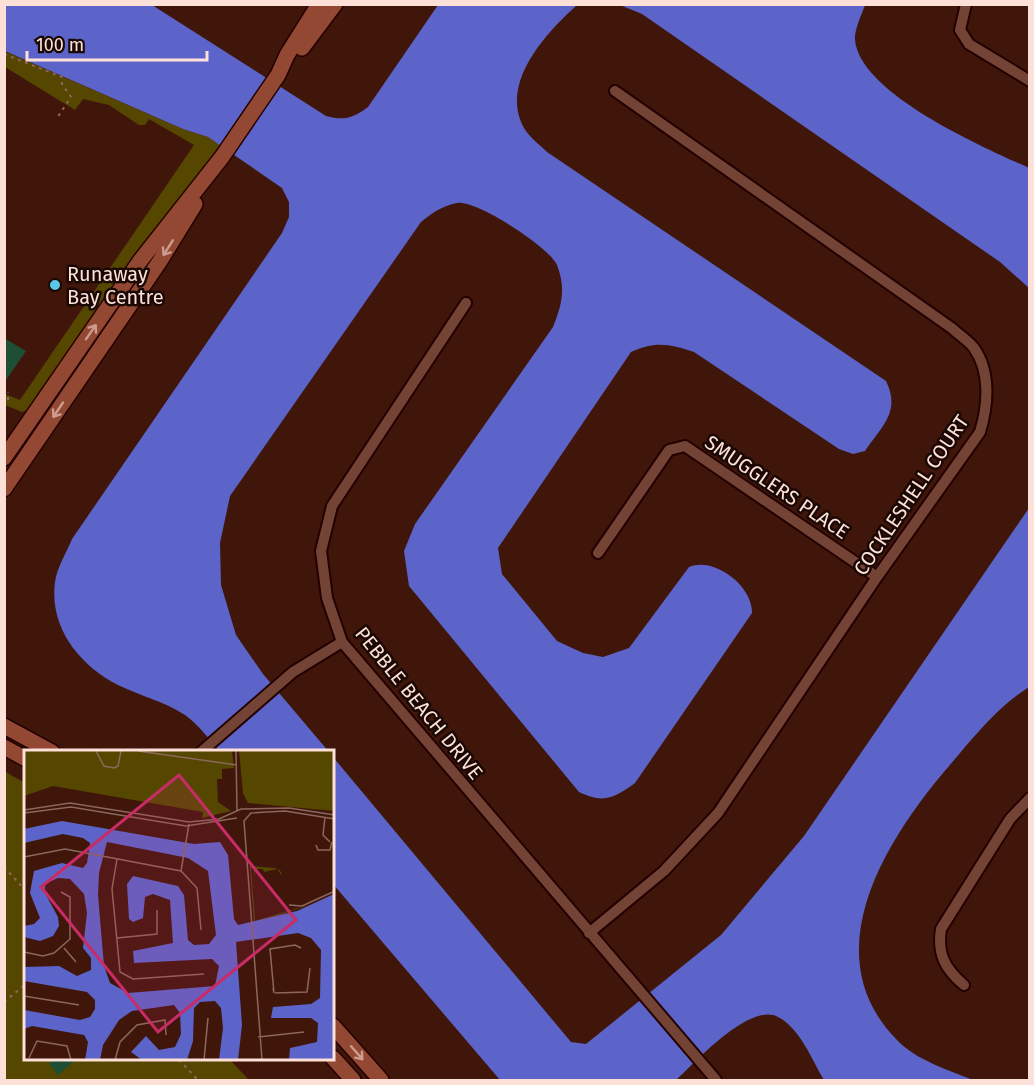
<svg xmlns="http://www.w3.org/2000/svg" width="1034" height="1085" viewBox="0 0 1034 1085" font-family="'Fira Sans',sans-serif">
  <rect width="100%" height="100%" fill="#40160a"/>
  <path fill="#554700" d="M4,51L183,129L208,137L222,146L140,247L30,408L22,412L5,405V394L20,400L194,145L149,119L145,125H139L109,105L83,99L75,110L5,67Z
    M4,771L25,783L26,1060H230L249,1080H5Z"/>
  <path fill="#5c64ca" d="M4,5H152L326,116C344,121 353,118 368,107L438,5H577C546,33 499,83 524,128C529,137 540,145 547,152L886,381C901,412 882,426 865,451L853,454L839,449L694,352C670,344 655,341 631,352L498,548L502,574L557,641L583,653L603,657L629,648L689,567C714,556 753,586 752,613L635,783C614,798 604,804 579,792L409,586L404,551L415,524L553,327C562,305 566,288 557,265C549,247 477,200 457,203C442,206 432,213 421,222L230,496L220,543L221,585L236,635L263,674L329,752H220C210,740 198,724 185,715C164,701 140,696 118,685C79,665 49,627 55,582C57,567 67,552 72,539L282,233L289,217V202L282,188L208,137L183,129L5,51Z
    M620,5H865C862,14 854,30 855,40C860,94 985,148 1029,168V288L1000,262L642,14Z
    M1029,508V687C994,709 970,742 943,773C882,846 815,957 897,1040C916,1060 948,1070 973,1080H824C812,1060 800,1028 778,1017C749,1002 696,1062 676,1080H500L333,884V757L571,1042L586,1044L721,935L804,836Z"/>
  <path fill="#1e4e34" d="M4,338L26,351L4,383Z
    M54,1059H76L58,1075L49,1064Z"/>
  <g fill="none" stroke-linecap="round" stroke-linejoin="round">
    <defs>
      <path id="minor" d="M966,4L960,30L969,44L1030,81
        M466,303L332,506L321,551L327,598L342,642L716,1080
        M598,553L669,450L685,446L877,577
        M201,752L293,672L342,642
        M589,933L664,871L718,813L877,577L980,432C988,406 991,372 974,348C969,341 959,335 953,329L615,91
        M964,985C945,969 937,954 941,929L1010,819L1030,798"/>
      <path id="secondary" d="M302,48L335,4
        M4,458L140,261L222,157L278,75L287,55L319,4
        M4,489L160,261L195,204
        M4,726L52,752
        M4,747L26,759
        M333,1026L381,1080
        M333,1058L353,1080"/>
    </defs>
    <use href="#minor" stroke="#240000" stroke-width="14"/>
    <use href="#secondary" stroke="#240000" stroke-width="18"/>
    <path stroke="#8c675c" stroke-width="2" stroke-dasharray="3 4.5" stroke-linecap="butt" d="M4,54L62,77V84L71,97L57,118
      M8,400V392
      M4,867L26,891
      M4,1002L26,984
      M179,1060L198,1080"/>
    <use href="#minor" stroke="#734436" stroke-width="10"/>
    <use href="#secondary" stroke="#924832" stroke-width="15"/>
  </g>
  <defs><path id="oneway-shaft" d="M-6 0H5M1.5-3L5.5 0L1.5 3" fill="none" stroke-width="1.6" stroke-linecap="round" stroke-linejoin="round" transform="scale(1.5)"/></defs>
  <g stroke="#cd9c8d">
    <use href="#oneway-shaft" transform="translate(168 248) rotate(122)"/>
    <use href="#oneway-shaft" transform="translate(91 332) rotate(-55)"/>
    <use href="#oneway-shaft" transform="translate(58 410) rotate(124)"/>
    <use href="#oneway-shaft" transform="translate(357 1053) rotate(49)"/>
  </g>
  <circle fill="#59c8e4" stroke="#1a0804" stroke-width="2" cx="55" cy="285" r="6"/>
  <g text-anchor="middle" stroke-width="5" stroke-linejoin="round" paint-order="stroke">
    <g font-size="20" fill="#fde0d7" stroke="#1a0804" text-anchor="start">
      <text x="67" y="281">Runaway<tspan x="67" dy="23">Bay Centre</tspan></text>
    </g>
    <g font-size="20" fill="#fde0d7" stroke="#1a0804">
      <text transform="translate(777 487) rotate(34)" y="7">SMUGGLERS PLACE</text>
      <text transform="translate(911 495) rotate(-56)" y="7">COCKLESHELL COURT</text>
      <text transform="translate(419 703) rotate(51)" y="7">PEBBLE BEACH DRIVE</text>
    </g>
  </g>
  <g transform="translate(24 750)">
    <rect width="310" height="310" fill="#40160a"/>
    <path d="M0,1H208L210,18L198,19V29H193L194,52L207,61L178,68L179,62L29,36L0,46ZM215,1H310V61L224,53L219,43ZM226,116L251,118L255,120L257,122L258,126L253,119L240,122L239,119H231L230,126V118H227L231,171L287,154L230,174Z" fill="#554700"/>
    <path d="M38,71L170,94L196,92L204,105L210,169L214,175L273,161L310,144V310H265L266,298L293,292L294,273L287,268H247L249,257L287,254L296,248L297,200L287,188L274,183L212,192L218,275L214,310H195L199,278L197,258L191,251L176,252L170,258L169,291L163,310H118L107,302L122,286L135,300L151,297L157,284L156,263L150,255L108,261L95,270L79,295L76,310H61L64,292L60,285L8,276L0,279V260L56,270L66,267L71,259V250L63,242L0,231V217L35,216L53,226L67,220V208L59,198L63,163L60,144L46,129L34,128L21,134V143L34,167L35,176L29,186L16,191L0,187V176L10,174L16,168L6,143L10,121L38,113L59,118L63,113L66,93L59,88L39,84L0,93V79ZM83,92L164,108L184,121L192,185L185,194L170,195L164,190L160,145L154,136L109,126L103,134L105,169L109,172L119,168L121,147L129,144L146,150L149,193L109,201L110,213L188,209L195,216L191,236L104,243L86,233L80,216L74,145L75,123Z" fill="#5c64ca" fill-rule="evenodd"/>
    <path fill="none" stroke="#8c675c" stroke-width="1.5" d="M72,1L80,16L90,18L94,16L97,1M114,1L213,15M212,1L213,61M0,60L46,53L165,72L195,69L217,59L265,58L311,65M0,63L47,57L162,76L213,68M301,67L299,85L306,92M292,95L294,100H306L308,92M0,107L41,99L157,121L173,138L177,180M93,109L88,139L96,222L109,229L180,224M157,121L165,74M265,155L278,156L311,141M93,188L133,184V160M40,198L52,212M0,202L19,206L30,203L46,189V147L37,142M249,238L250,243L246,199L271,195L277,198M251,243L283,242L286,218M0,246L55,255M234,287L280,282M5,308L13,291L43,296L47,310M91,310L96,292L113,275L141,270L142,285M180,310L184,268M238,310L220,71L227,63L261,61L311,69"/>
    <path fill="#c82c67" fill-opacity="0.15" stroke="#c82c67" stroke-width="3" d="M155,25L272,170L134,282L17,137Z"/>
    <rect width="310" height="310" fill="none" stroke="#fde0d7" stroke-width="3"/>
  </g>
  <rect width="1034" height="1085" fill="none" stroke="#fde0d7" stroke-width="12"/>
  <path d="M27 51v9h180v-9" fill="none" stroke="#fde0d7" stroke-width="3"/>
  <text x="36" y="51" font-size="18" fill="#fde0d7" stroke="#1a0804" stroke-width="4.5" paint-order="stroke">100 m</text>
</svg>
